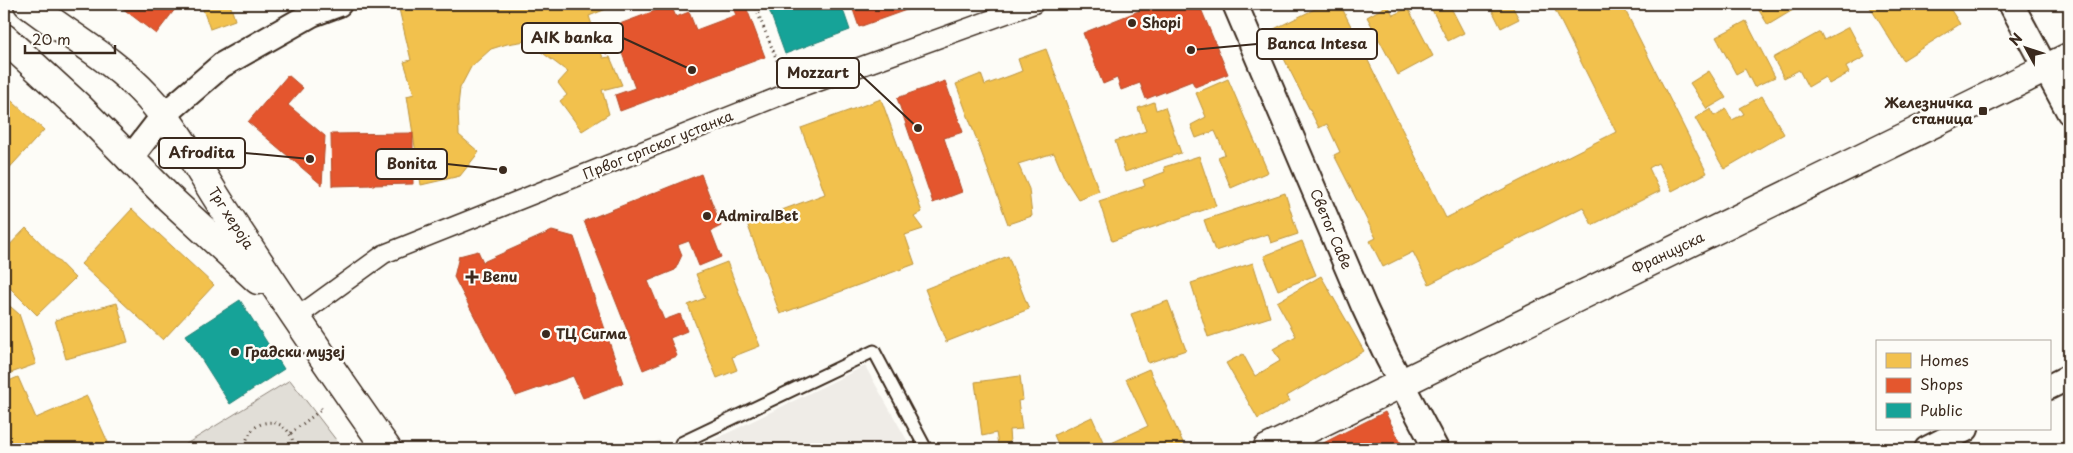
<svg xmlns="http://www.w3.org/2000/svg" width="2073" height="453" viewBox="0 0 2073 453" font-family="'Playpen Sans',sans-serif">
  <rect width="100%" height="100%" fill="#fdfcf7"/>
  <filter id="ink" filterUnits="userSpaceOnUse"><feTurbulence type="fractalNoise" baseFrequency=".02" numOctaves="2"/><feDisplacementMap in="SourceGraphic" scale="10" xChannelSelector="R" yChannelSelector="G"/><feConvolveMatrix kernelMatrix="1 2 1 2 8 2 1 2 1" color-interpolation-filters="sRGB"/></filter>
  <g filter="url(#ink)">
    <path fill="#efece7" d="M865,366L912,449H695Z
      M659,440L666,449H641Z"/>
    <path fill="#e1ded7" stroke="#8e847a" d="M290,380L343,449H178Z"/>
    <path fill="#f2c14e" stroke="#bb9440" d="M201,4H230L235,20L210,29Z
      M242,4H264L242,7Z
      M414,4H603L606,9L589,16L603,58L610,57L622,85L602,90L609,114L582,131L560,101L567,95L558,83L568,72L540,51L541,45L526,41L507,44L491,49L471,67L460,88L458,106L459,135L479,152L460,176L421,185L407,96L414,94L404,62L411,60L399,9Z
      M624,4H637L626,8Z
      M647,4H662L649,9Z
      M1261,4H1274L1264,9Z
      M1325,4H1340L1446,218L1616,132L1552,4H1622L1707,173L1672,191L1658,163L1649,168L1660,191L1592,225L1583,207L1429,284L1413,252L1383,267L1370,241L1376,238L1334,155L1340,152L1327,124L1319,128L1270,31Z
      M1429,4H1449L1464,33L1448,41Z
      M1489,4H1511L1519,19L1501,28Z
      M1755,4H1803L1768,25Z
      M1868,4H1947L1960,24L1903,60Z
      M1388,5L1393,15L1408,8L1433,56L1398,75L1367,17Z
      M1746,21L1775,77L1754,87L1745,69L1736,74L1716,37Z
      M1849,27L1865,57L1846,67L1849,73L1829,84L1825,77L1808,87L1799,70L1784,78L1773,58L1820,32L1824,40Z
      M1046,49L1099,191L1078,199L1064,177L1054,153L1018,164L1029,189L1032,216L1008,224L956,84L981,74L985,85L1012,75L1022,71L1018,59Z
      M1709,71L1726,98L1707,109L1690,83Z
      M1228,79L1268,172L1231,188L1218,157L1225,154L1215,131L1196,138L1191,125L1206,117L1196,93Z
      M4,94L44,130L4,174Z
      M1762,96L1784,134L1724,169L1695,118L1711,109L1714,116L1726,109L1732,120L1744,114L1740,108Z
      M881,99L922,212L914,217L923,229L905,235L915,264L780,314L747,223L825,194L801,128Z
      M1154,102L1156,110L1165,107L1181,153L1125,172L1115,141L1146,131L1138,108Z
      M1199,156L1216,206L1112,241L1099,201L1145,186L1143,180L1165,172L1164,167Z
      M1285,193L1298,234L1271,243L1268,234L1215,251L1204,220Z
      M132,209L214,285L163,340L81,264Z
      M26,228L75,278L37,315L4,282V251Z
      M1302,241L1316,275L1278,290L1264,256Z
      M1008,256L1029,309L946,342L925,289Z
      M727,262L760,346L732,357L737,370L717,378L688,305L705,298L696,274Z
      M1253,263L1270,317L1208,337L1191,283Z
      M1321,276L1364,351L1287,396L1290,401L1258,419L1226,363L1243,354L1255,376L1280,361L1273,349L1296,336L1277,302Z
      M4,301L19,314L36,364L11,373L4,353Z
      M1168,301L1186,350L1148,363L1131,314Z
      M117,303L128,342L66,359L55,320Z
      M1149,369L1186,449H1060L1054,435L1092,417L1105,446L1148,426L1126,379Z
      M1020,376L1023,400L1018,401L1022,429L1009,430L1010,443L998,445L996,433L982,436L975,382Z
      M18,377L36,418L87,396L111,449H4V383Z"/>
    <path fill="#e4572e" stroke="#b14a29" d="M117,4H179L156,34Z
      M731,4H745L765,57L620,111L615,95L635,88L620,48L606,54L598,32L671,5L676,17L689,12L696,30L736,15Z
      M851,4H923L859,27Z
      M1156,4H1199L1228,74L1195,87L1192,81L1146,99L1140,83L1121,90L1117,78L1103,84L1083,33Z
      M288,75L303,88L288,105L325,136L322,185L248,122Z
      M945,81L963,132L944,138L962,192L933,203L897,98Z
      M413,133V184L332,186L331,134Z
      M701,174L721,226L711,231L721,257L699,266L689,241L678,245L682,255L675,270L648,281L664,320L680,314L687,331L670,338L677,356L643,370L584,221Z
      M552,231L574,237L623,383L583,398L573,376L516,396L454,277L459,256L478,251L483,262Z
      M1385,412L1404,449H1312L1337,436Z"/>
    <path fill="#17a398" stroke="#227f73" d="M767,4H841L850,30L785,54Z
      M240,300L284,369L230,404L186,335Z"/>
    <g fill="none" stroke-linecap="round" stroke-linejoin="round">
      <defs>
        <path id="service" d="M681,443L874,351L926,449"/>
        <path id="pedestrian" d="M297,317L384,254L790,92L1034,4"/>
        <path id="minor" d="M1235,4L1364,307L1388,358L1436,449
          M2011,4L2069,112
          M129,160L163,116L222,65L312,14L339,4
          M2049,387L2069,377
          M1927,449L1966,429"/>
        <path id="secondary" d="M28,4C68,35 113,59 147,96C178,129 199,171 224,209C277,290 331,370 387,449
          M4,38L78,106L169,198L258,280
          M1267,449L2069,57"/>
      </defs>
      <use href="#service" stroke="#3b2a1e" stroke-width="15"/>
      <use href="#pedestrian" stroke="#3b2a1e" stroke-width="21"/>
      <use href="#minor" stroke="#3b2a1e" stroke-width="28"/>
      <use href="#secondary" stroke="#3b2a1e" stroke-width="31"/>
      <path stroke="#3b2a1e" stroke-width="3" stroke-dasharray="1 4" stroke-linecap="butt" d="M754,4L781,70
        M291,433L322,409L321,408
        M245,449C247,414 292,413 294,449"/>
      <use href="#service" stroke="#fdfcf7" stroke-width="11"/>
      <use href="#pedestrian" stroke="#fdfcf7" stroke-width="18"/>
      <use href="#minor" stroke="#fdfcf7" stroke-width="24"/>
      <use href="#secondary" stroke="#fdfcf7" stroke-width="28"/>
    </g>
  </g>
  <g fill="#3b2a1e" stroke="#fdfcf7" stroke-width="2">
    <circle cx="1132" cy="23" r="5"/>
    <rect x="1978" y="106" width="10" height="10" rx="2.5"/>
    <circle cx="707" cy="216" r="5"/>
    <path d="M469.5 269.5h5v5h5v5h-5v5h-5v-5h-5v-5h5z"/>
    <circle cx="546" cy="334" r="5"/>
    <circle cx="235" cy="352" r="5"/>
  </g>
  <g text-anchor="middle" stroke-width="5" stroke-linejoin="round" paint-order="stroke">
    <g font-size="14" font-weight="bold" fill="#3b2a1e" stroke="#fdfcf7" text-anchor="start">
      <text x="1142" y="28">Shopi</text>
      <text x="1973" y="108" text-anchor="end">Железничка<tspan x="1973" dy="16">станица</tspan></text>
      <text x="717" y="221">AdmiralBet</text>
      <text x="482" y="282">Benu</text>
      <text x="556" y="339">ТЦ Сигма</text>
      <text x="245" y="357">Градски музеј</text>
    </g>
    <g font-size="14" fill="#3b2a1e" stroke="#fdfcf7">
      <text transform="translate(658 145) rotate(-22)" y="5">Првог српског устанка</text>
      <text transform="translate(231 218) rotate(57)" y="5">Трг хероја</text>
      <text transform="translate(1331 229) rotate(67)" y="5">Светог Саве</text>
      <text transform="translate(1668 253) rotate(-26)" y="5">Француска</text>
    </g>
  </g>
  <path fill="none" stroke="#3b2a1e" stroke-width="2" d="M692 70L623 38M1191 50L1257 44M918 128L859 73M310 159L245 153M503 170L447 164"/>
  <g fill="#3b2a1e" stroke="#fdfcf7" stroke-width="2">
    <circle cx="692" cy="70" r="5"/>
    <circle cx="1191" cy="50" r="5"/>
    <circle cx="918" cy="128" r="5"/>
    <circle cx="310" cy="159" r="5"/>
    <circle cx="503" cy="170" r="5"/>
  </g>
  <g fill="#fdfcf7" stroke="#3b2a1e" stroke-width="2">
    <rect x="522" y="23" width="101" height="30" rx="5"/>
    <rect x="1257" y="29" width="120" height="30" rx="5"/>
    <rect x="777" y="58" width="82" height="30" rx="5"/>
    <rect x="159" y="138" width="86" height="30" rx="5"/>
    <rect x="376" y="149" width="71" height="30" rx="5"/>
  </g>
  <g font-size="15" text-anchor="middle" font-weight="bold" fill="#3b2a1e">
    <text x="572" y="43">AIK banka</text>
    <text x="1317" y="49">Banca Intesa</text>
    <text x="818" y="78">Mozzart</text>
    <text x="202" y="158">Afrodita</text>
    <text x="412" y="169">Bonita</text>
  </g>
  <rect width="2073" height="453" fill="none" stroke="#fdfcf7" stroke-width="20"/>
  <rect x="10" y="10" width="2053" height="433" fill="none" stroke="#3b2a1e" stroke-width="2" filter="url(#ink)"/>
  <rect x="1876" y="340" width="175" height="90" fill="#fdfcf7" stroke="#afa8a0"/>
  <rect x="1886" y="353" width="25" height="15" fill="#f2c14e" stroke="#afa8a0"/>
  <text x="1920" y="366" font-size="15" fill="#3b2a1e">Homes</text>
  <rect x="1886" y="378" width="25" height="15" fill="#e4572e" stroke="#afa8a0"/>
  <text x="1920" y="390" font-size="15" fill="#3b2a1e">Shops</text>
  <rect x="1886" y="403" width="25" height="15" fill="#17a398" stroke="#afa8a0"/>
  <text x="1920" y="416" font-size="15" fill="#3b2a1e">Public</text>
  <g transform="translate(2026 48) rotate(310)" stroke="#fdfcf7" stroke-width="4" paint-order="stroke">
  <path d="M0-4L9 19L0 12L-9 19Z" fill="#3b2a1e"/>
  <text y="-8" font-size="14" font-weight="bold" text-anchor="middle" fill="#3b2a1e">N</text>
  </g>
  <path d="M25 45v8h90v-8" fill="none" stroke="#3b2a1e" stroke-width="2.5"/>
  <text x="32" y="45" font-size="15" fill="#3b2a1e" stroke="#fdfcf7" stroke-width="4" paint-order="stroke">20 m</text>
</svg>
